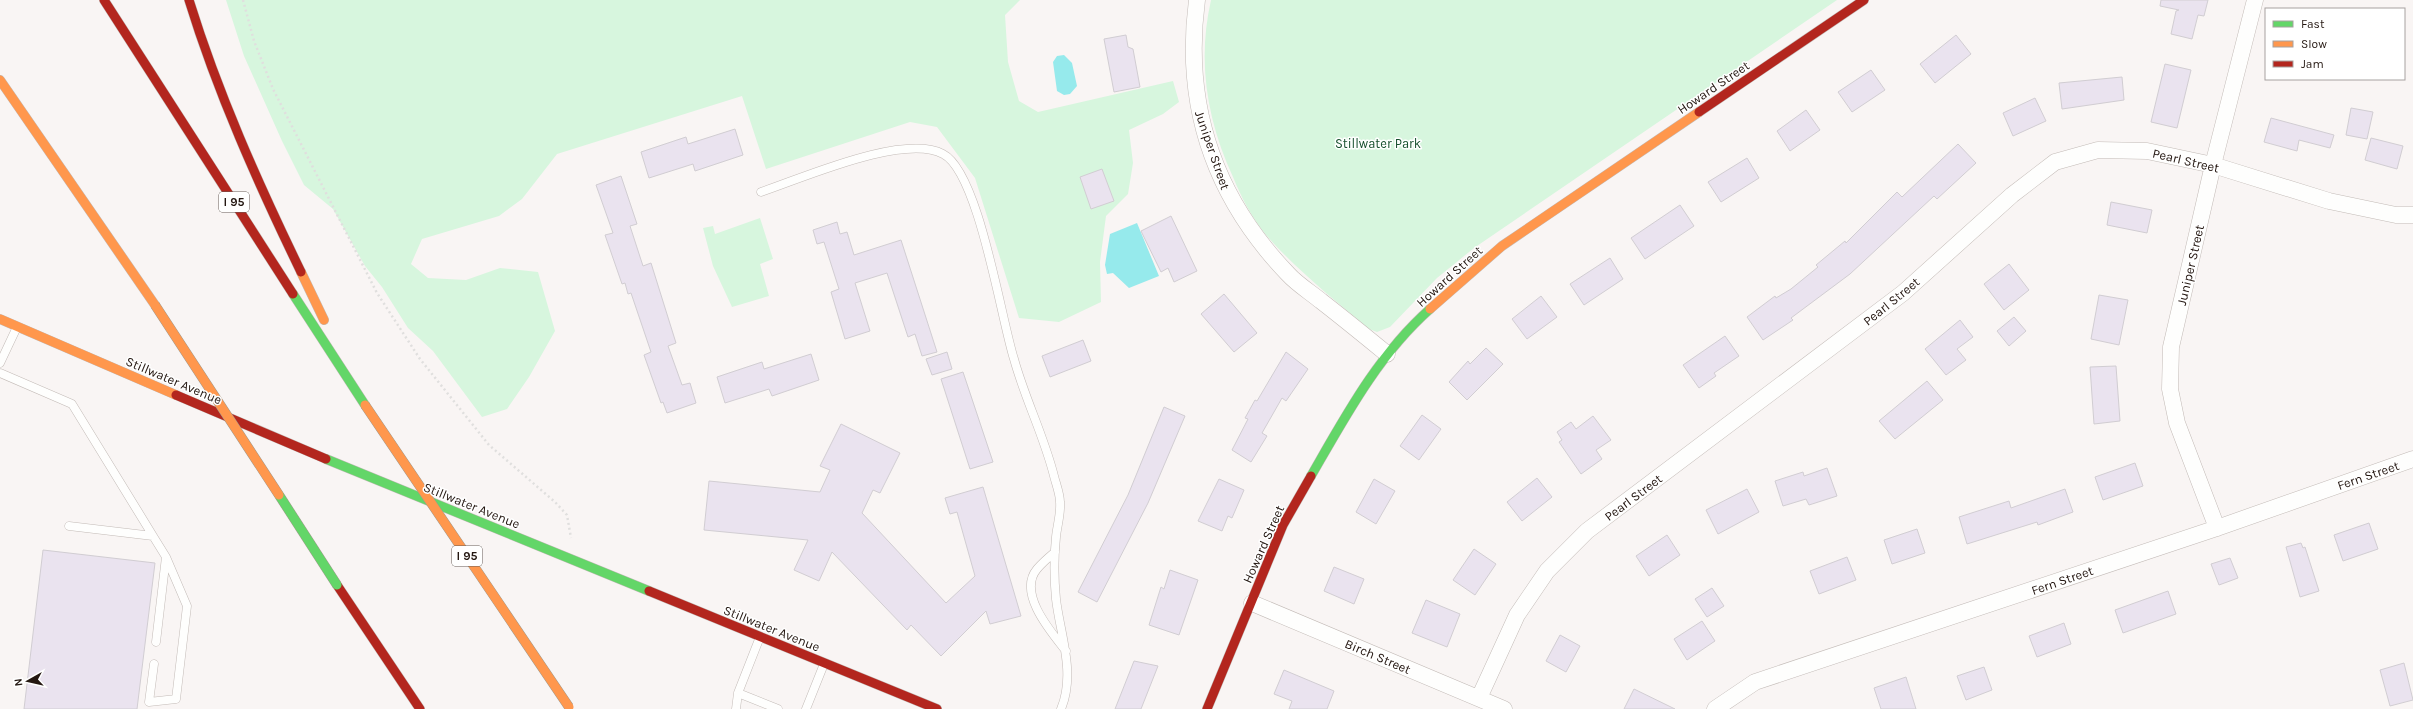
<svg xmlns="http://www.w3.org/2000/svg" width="2413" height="709" viewBox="0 0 2413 709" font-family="Karla,sans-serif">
  <rect width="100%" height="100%" fill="#f9f5f4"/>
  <path fill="#d7f6de" d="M226,0H1020L1005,15L1008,62L1019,101L1038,112L1173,81L1179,102L1163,114L1129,130L1133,163L1128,194L1106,216L1100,262L1101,302L1059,322L1019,318L975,178L937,127L910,122L766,169L742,96L557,154L522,199L499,216L422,239L411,264L428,278L466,280L500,268L538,272L555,331L529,377L507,409L482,417L433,351L408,328L382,287L365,266L333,209L304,185L282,141L244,56Z
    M1211,0H1837L1474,248L1437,278L1390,327L1377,332L1369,329C1333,299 1297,270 1266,235C1252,218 1241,197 1233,177C1207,120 1197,62 1211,0Z
    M760,218L773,259L760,264L769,296L732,307L713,266L703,228L713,226L715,234Z"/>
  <path fill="#96eaec" d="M1064,55L1072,63L1077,86L1070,94L1064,95L1057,91L1053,62L1057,56Z
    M1137,223L1159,276L1129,288L1113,273L1107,274L1105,265L1110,234Z"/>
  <path fill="#eae3ef" stroke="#d1cdd2" d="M2161,0H2208L2204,16L2198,15L2192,39L2171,34L2176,11L2179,10L2160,6Z
    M1126,35L1128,47L1133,49L1140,87L1114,92L1104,39Z
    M1956,35L1971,54L1935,83L1920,64Z
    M2165,64L2191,70L2177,128L2151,122Z
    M1871,70L1885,90L1852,112L1838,92Z
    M2122,77L2124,100L2062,109L2059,83Z
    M2035,98L2046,121L2013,136L2003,113Z
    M2351,108L2373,112L2367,139L2346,135Z
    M1806,110L1820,130L1790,151L1777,131Z
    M2271,118L2334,135L2330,148L2299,140L2297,151L2264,142Z
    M735,129L743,155L695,171L693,164L649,178L641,152L686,137L688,144Z
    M2371,138L2403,146L2397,169L2365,160Z
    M1958,144L1976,163L1937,199L1934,196L1850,274L1791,318L1793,320L1763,340L1747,317L1775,296L1776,298L1791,289L1818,267L1816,265L1845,241L1846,243L1897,192L1902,197Z
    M1747,158L1759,178L1721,202L1708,182Z
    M1102,169L1114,201L1091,209L1080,177Z
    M621,176L637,224L630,226L643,266L651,263L676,343L668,346L682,385L690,383L696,403L667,413L663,402L661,403L644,355L651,352L631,293L628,294L625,283L622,284L605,235L613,233L596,185Z
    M2111,202L2152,210L2147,233L2107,225Z
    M1680,205L1694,226L1645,259L1631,238Z
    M1171,216L1197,271L1174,282L1168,268L1161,272L1141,231Z
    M837,222L840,234L847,232L854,255L901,240L937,352L922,356L915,334L908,337L887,273L855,283L870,331L845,339L831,292L839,289L824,242L817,244L813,230Z
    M1610,258L1623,279L1584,305L1570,284Z
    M2009,264L2029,290L2004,310L1984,284Z
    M1224,294L1257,333L1234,352L1201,314Z
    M2099,295L2128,300L2119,345L2091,339Z
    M1541,296L1557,317L1527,339L1512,319Z
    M2014,317L2026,331L2009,346L1997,331Z
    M1960,320L1973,337L1957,349L1966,360L1946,375L1925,349Z
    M1725,336L1739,356L1714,373L1716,376L1699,388L1683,365Z
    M1083,340L1091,361L1050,377L1042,356Z
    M1486,348L1503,364L1467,400L1449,382L1468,361L1470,364Z
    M947,352L952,369L932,375L926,359Z
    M1286,352L1308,369L1286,401L1282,398L1262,433L1267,436L1251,462L1232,450L1248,419L1245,418L1255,400L1257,401Z
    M811,354L819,380L772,396L769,389L725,403L717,377L762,362L764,369Z
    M2116,366L2120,421L2094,424L2090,367Z
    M963,372L993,462L970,469L941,379Z
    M1927,381L1943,400L1895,439L1879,421Z
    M1164,407L1185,416L1148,503L1097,602L1078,592L1128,495Z
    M1422,415L1441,429L1419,460L1400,446Z
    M1593,416L1611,440L1596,450L1602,459L1581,474L1559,442L1562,440L1557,432L1571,422L1576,429Z
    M841,424L900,453L880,493L873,490L862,513L946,603L975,576L957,512L950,514L945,498L983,487L1021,616L990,624L986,611L941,656L911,625L907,630L832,552L819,581L794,570L808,540L704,530L709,481L820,492L830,470L820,466Z
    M2135,463L2143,486L2103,500L2095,477Z
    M1827,468L1837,496L1809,505L1806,499L1783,506L1775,481L1803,472L1804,476Z
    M1537,478L1552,497L1522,521L1507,502Z
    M1219,479L1244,490L1232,518L1228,516L1222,531L1198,521Z
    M1374,479L1395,491L1376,524L1356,512Z
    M1747,489L1759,512L1718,534L1706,510Z
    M2065,489L2073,512L2038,525L2037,522L1967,544L1959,517L2009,501L2011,508Z
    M2369,523L2378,549L2343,561L2334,535Z
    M1917,529L1925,553L1892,564L1884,540Z
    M1667,535L1680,555L1649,576L1636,556Z
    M2301,543L2303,548L2305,547L2319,591L2300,597L2286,547Z
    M1474,549L1496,564L1475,595L1453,580Z
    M43,550L155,563L137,709H24Z
    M1847,557L1856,580L1819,594L1810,571Z
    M2230,558L2238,578L2219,585L2211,564Z
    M1334,567L1364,579L1354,604L1324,591Z
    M1170,570L1198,580L1179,635L1149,625L1161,587L1164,589Z
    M1712,588L1724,606L1707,617L1695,599Z
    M2168,591L2176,614L2123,633L2115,610Z
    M1426,600L1460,614L1447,647L1412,633Z
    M1702,621L1715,641L1687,660L1674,639Z
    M2064,623L2071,644L2037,657L2029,636Z
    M1560,635L1580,646L1566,672L1546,661Z
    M1134,661L1158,666L1141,709H1115Z
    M2404,663L2413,700L2390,706L2380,670Z
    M1984,667L1992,690L1966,700L1957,676Z
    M1284,670L1334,691L1327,709H1289L1292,701L1274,694Z
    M1906,677L1916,709H1881L1874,688Z
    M1634,689L1675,709H1624Z"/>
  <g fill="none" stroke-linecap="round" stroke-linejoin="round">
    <defs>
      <path id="lane" d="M761,192C803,178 904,133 943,154C979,172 1001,319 1014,359C1025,399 1044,436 1054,476C1056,484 1060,494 1060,502C1061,514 1057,526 1056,537C1054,556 1054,579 1056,599C1060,634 1076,673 1061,709
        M0,363L17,327
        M0,373L72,404L153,536L69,526
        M153,536L166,557
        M1055,552C1049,557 1042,563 1037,569C1017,593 1051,632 1066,651
        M760,637L738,693L778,709
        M154,664L149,702L176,699L187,606L166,557L156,642
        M736,709L738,693
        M806,709L824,664"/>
      <path id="street" d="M1197,0C1183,106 1214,197 1288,274C1297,284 1310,292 1321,301C1343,318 1365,336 1387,354
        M2217,528L2177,423L2170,389L2171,347L2213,165L2255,0
        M1252,603L1504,709
        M1479,698L1517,615L1547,571L1587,531L1903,293L2012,195L2055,162L2098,150L2147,151L2213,165L2329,201L2396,215H2413
        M1715,709L1755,682L2217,528L2413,459"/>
      <path id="fast" d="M293,294L365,405
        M326,459L649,591
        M1311,476C1345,417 1378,355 1430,309"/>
      <path id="slow" d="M0,80L155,305
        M301,272L324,320
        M1430,309L1502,246L1699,112
        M0,319L176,395"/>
      <path id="jam" d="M104,0L293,294
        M189,0C218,94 258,183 301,272
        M1699,112L1864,0
        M176,395L326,459
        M337,585L420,709
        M649,591L937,709
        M1207,709L1283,525L1311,476"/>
    </defs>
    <use href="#lane" stroke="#c3bbb7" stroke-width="9"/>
    <use href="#street" stroke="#c3bbb7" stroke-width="17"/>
    <use href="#fast" stroke="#c3bbb7" stroke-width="10"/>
    <use href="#slow" stroke="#c3bbb7" stroke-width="10"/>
    <use href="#jam" stroke="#c3bbb7" stroke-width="10"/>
    <path stroke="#e0dfde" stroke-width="2.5" stroke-dasharray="2 3" stroke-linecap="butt" d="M243,0L254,41L273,89L377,293L420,359L489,445L555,502L567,515L571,538"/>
    <use href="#lane" stroke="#fefefd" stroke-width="8"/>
    <use href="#street" stroke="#fefefd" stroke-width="16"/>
    <use href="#fast" stroke="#63d668" stroke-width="9"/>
    <use href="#slow" stroke="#ff974d" stroke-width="9"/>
    <use href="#jam" stroke="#b3261e" stroke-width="9"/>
    <defs>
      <path id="fast-bridge" d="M279,495L337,585"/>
      <path id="slow-bridge" d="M155,305L279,495
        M365,405L569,707"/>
    </defs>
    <use href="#fast-bridge" stroke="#a19a8d" stroke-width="10" stroke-linecap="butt"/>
    <use href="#slow-bridge" stroke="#a19a8d" stroke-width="10" stroke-linecap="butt"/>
    <use href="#fast-bridge" stroke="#63d668" stroke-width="9"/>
    <use href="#slow-bridge" stroke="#ff974d" stroke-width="9"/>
  </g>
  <g text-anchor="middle" stroke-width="3" stroke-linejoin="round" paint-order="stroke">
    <g fill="#fff" stroke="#665d58" stroke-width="1">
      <rect x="219" y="192" width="30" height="20" rx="3"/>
      <rect x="452" y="546" width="30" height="20" rx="3"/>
    </g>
    <g font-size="12" font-weight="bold" fill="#241711">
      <text x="234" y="206">I 95</text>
      <text x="467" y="560">I 95</text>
    </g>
    <g font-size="13" fill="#241711" stroke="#fff">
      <text transform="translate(1713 87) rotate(-34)" y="5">Howard Street</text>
      <text transform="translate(1213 150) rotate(71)" y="5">Juniper Street</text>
      <text transform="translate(2186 160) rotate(13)" y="5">Pearl Street</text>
      <text transform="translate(2190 265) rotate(-77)" y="5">Juniper Street</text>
      <text transform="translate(1449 276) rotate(-42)" y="5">Howard Street</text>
      <text transform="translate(1891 301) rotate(-39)" y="5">Pearl Street</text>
      <text transform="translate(174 380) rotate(23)" y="5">Stillwater Avenue</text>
      <text transform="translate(2368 475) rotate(-19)" y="5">Fern Street</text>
      <text transform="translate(1633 497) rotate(-37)" y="5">Pearl Street</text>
      <text transform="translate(472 505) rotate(22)" y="5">Stillwater Avenue</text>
      <text transform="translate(1263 544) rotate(-66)" y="5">Howard Street</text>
      <text transform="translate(2062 580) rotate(-19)" y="5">Fern Street</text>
      <text transform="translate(772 628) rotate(22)" y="5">Stillwater Avenue</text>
      <text transform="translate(1378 656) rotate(23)" y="5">Birch Street</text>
    </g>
    <g font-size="13" fill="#17502e" stroke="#fff">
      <text x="1378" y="148">Stillwater Park</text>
    </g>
  </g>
  <rect x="2265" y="8" width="140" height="72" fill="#ffffff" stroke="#a7a2a0"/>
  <rect x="2273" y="21" width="20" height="6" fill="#63d668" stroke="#a7a2a0"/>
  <text x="2301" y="28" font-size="12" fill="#241711">Fast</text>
  <rect x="2273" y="41" width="20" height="6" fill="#ff974d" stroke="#a7a2a0"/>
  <text x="2301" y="48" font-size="12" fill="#241711">Slow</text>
  <rect x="2273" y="61" width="20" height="6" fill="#b3261e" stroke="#a7a2a0"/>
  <text x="2301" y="68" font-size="12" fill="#241711">Jam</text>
  <g transform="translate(28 681) rotate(262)" stroke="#ffffff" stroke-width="3" paint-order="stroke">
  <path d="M0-3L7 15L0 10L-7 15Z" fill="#241711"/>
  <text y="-6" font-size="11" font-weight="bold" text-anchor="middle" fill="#241711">N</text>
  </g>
</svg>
